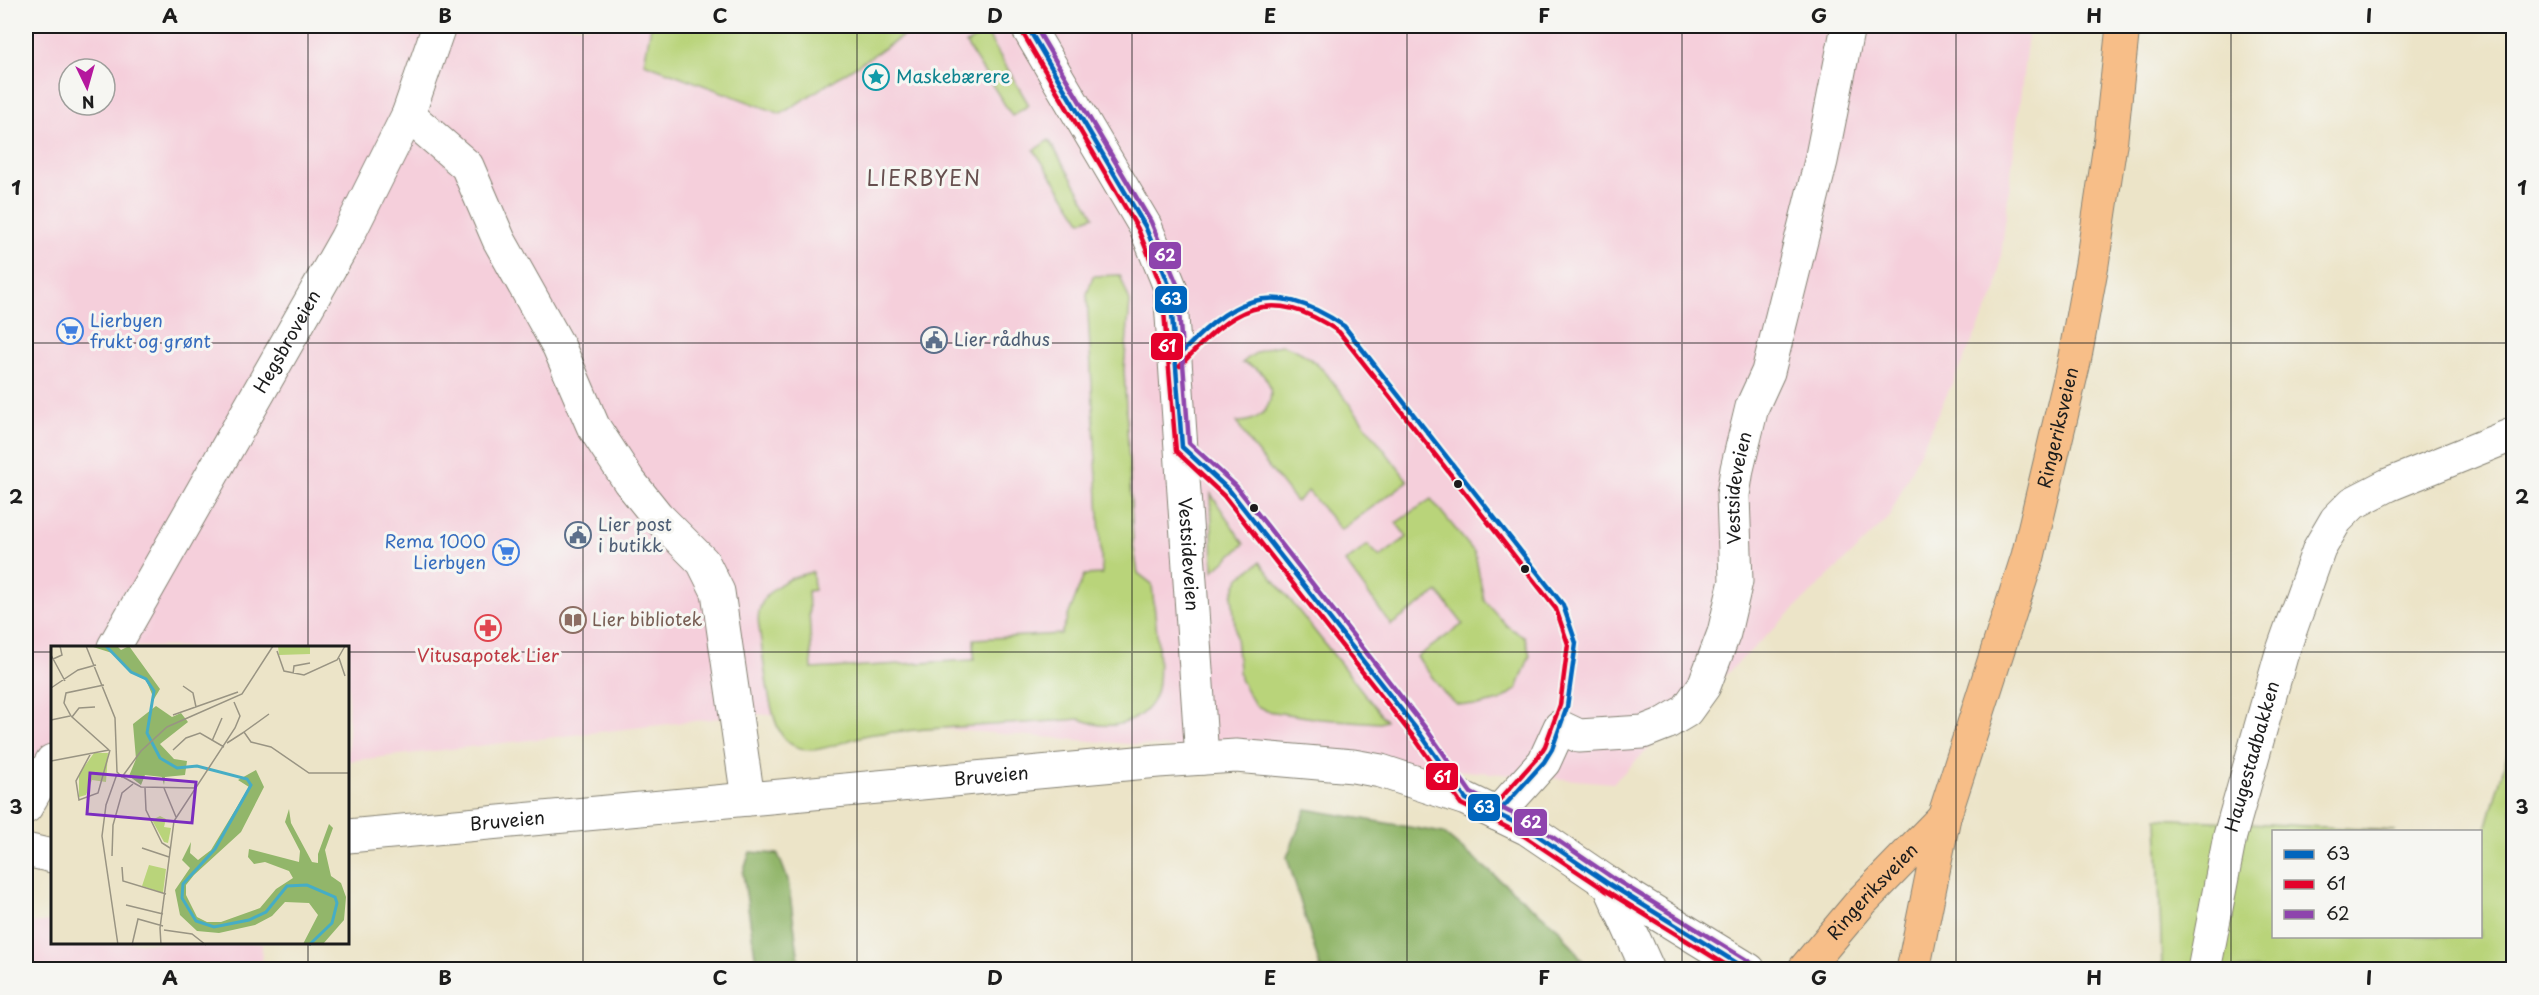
<svg xmlns="http://www.w3.org/2000/svg" width="2539" height="995" viewBox="0 0 2539 995" font-family="'Playpen Sans',sans-serif">
  <rect width="100%" height="100%" fill="#f6f6f2"/>
  <filter id="ink" filterUnits="userSpaceOnUse"><feTurbulence type="fractalNoise" baseFrequency=".0167" numOctaves="2"/><feDisplacementMap in="SourceGraphic" scale="12" xChannelSelector="R" yChannelSelector="G"/><feConvolveMatrix kernelMatrix="1 2 1 2 8 2 1 2 1" color-interpolation-filters="sRGB"/></filter>
  <filter id="wash" filterUnits="userSpaceOnUse"><feTurbulence type="fractalNoise" baseFrequency=".008" numOctaves="4" result="noise"/><feDisplacementMap in="SourceGraphic" scale="24" xChannelSelector="R" yChannelSelector="G"/><feGaussianBlur stdDeviation="1.35" result="paint"/><feColorMatrix in="noise" values="0 0 0 0 0 0 0 0 0 0 0 0 0 0 0 0 0 1.4 0 .05"/><feComposite in="paint" operator="in"/></filter>
  <g filter="url(#wash)">
    <rect width="100%" height="100%" fill="#ece4c8"/>
    <path fill="#f5cfdb" fill-rule="evenodd" d="M26,26H2029L1997,289L1888,519L1613,783L755,714L348,761V647H52V783L26,784ZM69,69H105V105H69Z
      M26,919L31,923L52,921V942L262,943L261,969H26Z"/>
    <path fill="#b9d47a" stroke="#6a784b" stroke-width="1.5" d="M651,26H919L781,114L644,63Z
      M986,32L1029,105L1012,116L966,44Z
      M1049,140L1094,216L1081,221L1034,150Z
      M1120,275L1130,302L1124,369L1133,542L1138,573L1152,584C1154,611 1164,672 1155,696C1151,707 1140,717 1129,721C1112,728 1097,726 1080,719C1012,725 942,726 874,734C853,736 833,749 812,750C802,750 791,746 784,738C768,719 763,653 759,627C753,594 786,577 813,572L814,590L808,591L812,669L974,660V639L1061,634L1084,575L1102,574L1087,294L1093,276Z
      M1282,345C1301,350 1312,359 1326,373L1408,481L1341,530L1308,491L1296,502L1249,442L1237,422C1280,422 1282,372 1242,363C1255,352 1265,347 1282,345Z
      M1211,494L1244,544L1213,571Z
      M1431,499L1475,553L1484,600L1507,626L1525,638L1530,655L1517,689L1500,701L1477,706L1456,704L1444,693L1417,657L1463,624L1438,592L1391,625L1345,562L1368,545L1380,557L1407,537L1396,523Z
      M1260,562L1386,721L1380,723L1320,719L1267,711L1255,705L1240,679L1232,595L1239,578Z
      M2513,735V969H2162L2157,818L2395,831L2274,832V936H2480L2481,836H2484Z"/>
    <path fill="#92b66a" stroke="#576943" stroke-width="1.5" d="M1306,809L1443,833L1559,929L1589,969H1318L1320,967L1287,857Z
      M750,852L778,854L788,880L800,969H757L743,873Z"/>
  </g>
  <g filter="url(#ink)">
    <g fill="none" stroke-linecap="round" stroke-linejoin="round">
      <defs>
        <g id="minor">
          <path id="s1" d="M1027,26L1145,226L1170,287L1202,758"/>
          <path d="M408,115L467,166L499,240L559,347L593,426L629,481L657,516L703,562L718,592L748,799"/>
          <path id="s2" d="M114,647L346,239L408,115L439,26"/>
          <path d="M26,807L52,761"/>
          <path id="s3" d="M1497,814L1544,762L1560,727L1579,736L1643,732L1666,723L1686,711L1704,686L1724,633L1736,581L1733,495L1737,469L1752,407L1768,372L1821,161L1848,26"/>
          <path id="s4" d="M348,836L1158,761L1236,756L1353,766L1381,771L1466,799L1528,829L1609,884L1749,970"/>
          <path d="M26,850L52,856"/>
          <path d="M1609,884L1648,970"/>
          <path id="s5" d="M2204,970L2230,836L2281,656L2319,549L2336,520L2353,503L2388,485L2514,434"/>
        </g>
        <g id="major">
          <path id="s6" d="M1804,970L1862,901L1944,817"/>
          <path id="s7" d="M1913,970L1944,817L2028,556L2074,362L2092,264L2111,138L2123,26"/>
        </g>
      </defs>
      <use href="#minor" stroke="#848072" stroke-width="35"/>
      <use href="#major" stroke="#848072" stroke-width="35"/>
      <use href="#minor" stroke="#fff" stroke-width="33"/>
      <use href="#major" stroke="#f7be88" stroke-width="33"/>
      <defs>
        <path id="bus-1" d="M1027,26L1145,226L1170,287L1182,447L1230,491L1421,735L1466,799L1528,829L1609,884L1748,970
          M1174,361C1230,300 1269,275 1344,326L1563,605L1576,643L1567,707L1552,749L1544,762L1497,814"/>
        <path id="bus-2" d="M1021,30L1138,229L1162,288L1176,451L1224,496L1415,739L1461,804L1524,836L1605,890L1734,970
          M1180,366C1232,309 1268,283 1339,332L1556,609L1568,644L1560,705L1545,746L1538,757L1491,809"/>
        <path id="bus-3" d="M1035,26L1151,222L1177,284L1189,443L1236,486L1427,730L1471,793L1532,823L1613,878L1753,964"/>
      </defs>
      <use href="#bus-1" stroke="#f6f6f2" stroke-width="9"/>
      <use href="#bus-2" stroke="#f6f6f2" stroke-width="9"/>
      <use href="#bus-3" stroke="#f6f6f2" stroke-width="9"/>
      <use href="#bus-1" stroke="#0065bd" stroke-width="4.5"/>
      <use href="#bus-2" stroke="#e4002b" stroke-width="4.5"/>
      <use href="#bus-3" stroke="#8e44ad" stroke-width="4.5"/>
    </g>
  </g>
  <path fill="none" stroke="#1c1c1c" stroke-width="1.5" stroke-opacity="0.55" d="M308,26V647M583,26V970M857,26V970M1132,26V970M1407,26V970M1682,26V970M1956,26V970M2231,26V970M26,343H2514M26,652H52M348,652H2514M308,942V970"/>
  <defs>
    <symbol id="sight-ring" viewBox="-11 -11 22 22"><circle r="9.5" fill="#f6f6f2" stroke="#0f9aa8" stroke-width="1.5"/><path d="M0-6L1.8-2.2L6-1.7L2.9 1.2L3.7 5.4L0 3.3L-3.7 5.4L-2.9 1.2L-6-1.7L-1.8-2.2Z" fill="#0f9aa8"/></symbol>
    <symbol id="supermarket-ring" viewBox="-11 -11 22 22"><circle r="9.5" fill="#f6f6f2" stroke="#3f7fe0" stroke-width="1.5"/><path d="M-6-5.5h2.5l.6 2H6L4.5 2H-2.5L-4.4-4H-6ZM-1.5 3.2a1.3 1.3 0 1 0 .1 0ZM3 3.2a1.3 1.3 0 1 0 .1 0Z" fill="#3f7fe0"/></symbol>
    <symbol id="civic-ring" viewBox="-11 -11 22 22"><circle r="9.5" fill="#f6f6f2" stroke="#5c6f8a" stroke-width="1.5"/><path d="M-.6-6.5H3V-4.5H.6V-3L4-1V1h2V6H-6V1h2V-1L-.6-3ZM-1.2 2.5V6h2.4V2.5Z" fill="#5c6f8a"/></symbol>
    <symbol id="library-ring" viewBox="-11 -11 22 22"><circle r="9.5" fill="#f6f6f2" stroke="#8d6e63" stroke-width="1.5"/><path d="M-6-4Q-3-5.5-.7-3.5V5Q-3 3-6 4ZM6-4Q3-5.5 .7-3.5V5Q3 3 6 4Z" fill="#8d6e63"/></symbol>
    <symbol id="pharmacy-ring" viewBox="-11 -11 22 22"><circle r="9.5" fill="#f6f6f2" stroke="#e0444e" stroke-width="1.5"/><path d="M-2-6h4v4h4v4h-4v4h-4v-4h-4v-4h4Z" fill="#e0444e"/></symbol>
  </defs>
  <g fill-rule="evenodd">
    <use href="#sight-ring" x="861" y="62" width="30" height="30"/>
    <use href="#supermarket-ring" x="55" y="316" width="30" height="30"/>
    <use href="#civic-ring" x="919" y="325" width="30" height="30"/>
    <use href="#civic-ring" x="563" y="520" width="30" height="30"/>
    <use href="#supermarket-ring" x="491" y="537" width="30" height="30"/>
    <use href="#library-ring" x="558" y="605" width="30" height="30"/>
    <use href="#pharmacy-ring" x="473" y="613" width="30" height="30"/>
  </g>
  <g fill="#1c1c1c" stroke="#f6f6f2" stroke-width="2">
    <circle cx="1458" cy="484" r="5"/>
    <circle cx="1254" cy="508" r="5"/>
    <circle cx="1525" cy="569" r="5"/>
  </g>
  <g text-anchor="middle" stroke-width="6" stroke-linejoin="round" paint-order="stroke">
    <g font-size="18" fill="#0d838f" stroke="#f6f6f2" text-anchor="start">
      <text x="896" y="83">Maskebærere</text>
    </g>
    <g font-size="18" fill="#366cbe" stroke="#f6f6f2" text-anchor="start">
      <text x="90" y="327">Lierbyen<tspan x="90" dy="21">frukt og grønt</tspan></text>
      <text x="486" y="548" text-anchor="end">Rema 1000<tspan x="486" dy="21">Lierbyen</tspan></text>
    </g>
    <g font-size="18" fill="#4e5e75" stroke="#f6f6f2" text-anchor="start">
      <text x="954" y="346">Lier rådhus</text>
      <text x="598" y="531">Lier post<tspan x="598" dy="21">i butikk</tspan></text>
    </g>
    <g font-size="18" fill="#1c1c1c" stroke="#f6f6f2">
      <text dy="6" stroke="none"><textPath href="#s2" startOffset="351">Hegsbroveien</textPath></text>
      <text dy="6" stroke="none"><textPath href="#s7" startOffset="562">Ringeriksveien</textPath></text>
      <text dy="6" stroke="none"><textPath href="#s3" startOffset="476">Vestsideveien</textPath></text>
      <text dy="6" stroke="none"><textPath href="#s1" startOffset="566">Vestsideveien</textPath></text>
      <text dy="6" stroke="none"><textPath href="#s5" startOffset="219">Haugestadbakken</textPath></text>
      <text dy="6" stroke="none"><textPath href="#s4" startOffset="646">Bruveien</textPath></text>
      <text dy="6" stroke="none"><textPath href="#s4" startOffset="160">Bruveien</textPath></text>
      <text dy="6" stroke="none"><textPath href="#s6" startOffset="104">Ringeriksveien</textPath></text>
    </g>
    <g font-size="18" fill="#785e54" stroke="#f6f6f2" text-anchor="start">
      <text x="592" y="626">Lier bibliotek</text>
    </g>
    <g font-size="18" fill="#be3a42" stroke="#f6f6f2">
      <text x="488" y="662">Vitusapotek Lier</text>
    </g>
    <g font-size="21" letter-spacing="1.5" fill="#664f4e" stroke="#f6f6f2">
      <text x="924" y="186">LIERBYEN</text>
    </g>
  </g>
  <g transform="translate(51 646)">
    <rect width="298" height="298" fill="#ece4c8"/>
    <path d="M259,0V8L228,9L227,0ZM43,107H57L55,136L41,134L35,149L28,151V128ZM109,170L115,173L113,181L120,182L117,197L113,196L101,174ZM98,219L115,223L112,247L91,240Z" fill="#b9d47a"/>
    <path d="M39,0H66L70,4L78,0L109,43L103,53L95,34L80,26L61,7ZM105,60L121,71L130,67L137,76L109,98L123,113L136,115L134,129L114,131L113,139L111,131L94,129L90,139L78,130L85,113L82,78ZM205,124L213,141L190,186L143,229L135,239V249L146,271L156,276H170L209,262L225,243L242,232L238,225L214,216L203,218L197,211L198,203L248,216L249,205L234,176L238,163L240,177L261,216L267,217V208L278,178L282,182L274,204L280,230L290,237L295,251L293,274L272,298H252L267,269L258,257L234,256L221,270L204,279L168,287L146,285L129,269L124,244L139,222L131,214L140,196L139,207L147,214L160,204L198,141L187,134Z" fill="#92b66a"/>
    <path fill="none" stroke="#46adc5" stroke-width="3" d="M55,0L80,26L95,33L103,45L96,87L109,112L126,122L146,120L196,133L200,139L164,203L132,238L131,252L145,275L163,281L198,274L215,266L236,240L256,239L284,251L286,257L281,277L258,299"/>
    <path fill="none" stroke="#999483" stroke-width="1.5" d="M35,0L64,72L66,126L71,131L90,105L116,81L191,48L222,0M226,5L233,25L253,29L286,14L294,0M0,9L14,35M288,12L294,30M2,13L11,9L9,0M242,28L243,20L259,17M53,39L15,47L13,57L20,70L58,104M132,40L142,47L145,61M0,42L27,24L45,19M122,69L187,46M21,71L28,62L44,61M0,74L19,70M193,86L218,68M161,95L171,72M176,97L193,86L200,96L220,101L258,127H299M122,104L135,92L149,87L173,101M40,107L25,135L28,154L47,147L59,104M0,115L58,104M66,128L55,159L51,190L67,299M72,131L90,141L144,142M94,142L95,164L111,197L119,202M113,142L125,171M91,202L118,211M61,210L62,179L71,147L82,138M71,221L72,235L115,248M75,259L112,268M113,284L141,288L155,299M81,299L87,273L112,280M110,299L109,282L123,175L184,82L189,70L183,56"/>
    <path fill="#7b2cbf" fill-opacity="0.15" stroke="#7b2cbf" stroke-width="3" d="M39,127L145,136L141,177L36,168Z"/>
    <rect width="298" height="298" fill="none" stroke="#1c1c1c" stroke-width="3"/>
  </g>
  <g stroke="#f6f6f2" stroke-width="2">
    <rect x="1148" y="241" width="34" height="29" rx="6" fill="#8e44ad"/>
    <rect x="1154" y="285" width="34" height="29" rx="6" fill="#0065bd"/>
    <rect x="1150" y="332" width="34" height="29" rx="6" fill="#e4002b"/>
    <rect x="1425" y="762" width="34" height="29" rx="6" fill="#e4002b"/>
    <rect x="1467" y="793" width="34" height="29" rx="6" fill="#0065bd"/>
    <rect x="1513" y="808" width="35" height="29" rx="6" fill="#8e44ad"/>
  </g>
  <g font-size="16" text-anchor="middle" font-weight="bold" fill="#fff">
    <text x="1165" y="261">62</text>
    <text x="1171" y="305">63</text>
    <text x="1167" y="352">61</text>
    <text x="1442" y="783">61</text>
    <text x="1484" y="813">63</text>
    <text x="1531" y="828">62</text>
  </g>
  <rect width="2539" height="995" fill="none" stroke="#f6f6f2" stroke-width="66"/>
  <rect x="2272" y="830" width="210" height="108" fill="#f6f6f2" stroke="#9f9f9c" stroke-width="1.5"/>
  <rect x="2284" y="850" width="30" height="9" fill="#0065bd" stroke="#9f9f9c" stroke-width="1.5"/>
  <text x="2326" y="860" font-size="18" fill="#1c1c1c">63</text>
  <rect x="2284" y="880" width="30" height="9" fill="#e4002b" stroke="#9f9f9c" stroke-width="1.5"/>
  <text x="2326" y="890" font-size="18" fill="#1c1c1c">61</text>
  <rect x="2284" y="910" width="30" height="9" fill="#8e44ad" stroke="#9f9f9c" stroke-width="1.5"/>
  <text x="2326" y="920" font-size="18" fill="#1c1c1c">62</text>
  <g transform="translate(87 87) rotate(175)"><circle r="28" fill="#f6f6f2" stroke="#9f9f9c" stroke-width="1.5"/>
  <path d="M0-4.5L10 22L0 15L-10 22Z" fill="#b5179e"/>
  <text y="-9" font-size="16" font-weight="bold" text-anchor="middle" fill="#1c1c1c">N</text>
  </g>
  <rect x="33" y="33" width="2473" height="929" fill="none" stroke="#1c1c1c" stroke-width="2"/>
  <g font-size="20" text-anchor="middle" font-weight="bold" fill="#1c1c1c">
    <text x="170" y="23">A</text>
    <text x="445" y="23">B</text>
    <text x="720" y="23">C</text>
    <text x="995" y="23">D</text>
    <text x="1270" y="23">E</text>
    <text x="1544" y="23">F</text>
    <text x="1819" y="23">G</text>
    <text x="2094" y="23">H</text>
    <text x="2369" y="23">I</text>
    <text x="16" y="195">1</text>
    <text x="2522" y="195">1</text>
    <text x="16" y="504">2</text>
    <text x="2522" y="504">2</text>
    <text x="16" y="814">3</text>
    <text x="2522" y="814">3</text>
    <text x="170" y="985">A</text>
    <text x="445" y="985">B</text>
    <text x="720" y="985">C</text>
    <text x="995" y="985">D</text>
    <text x="1270" y="985">E</text>
    <text x="1544" y="985">F</text>
    <text x="1819" y="985">G</text>
    <text x="2094" y="985">H</text>
    <text x="2369" y="985">I</text>
  </g>
</svg>
